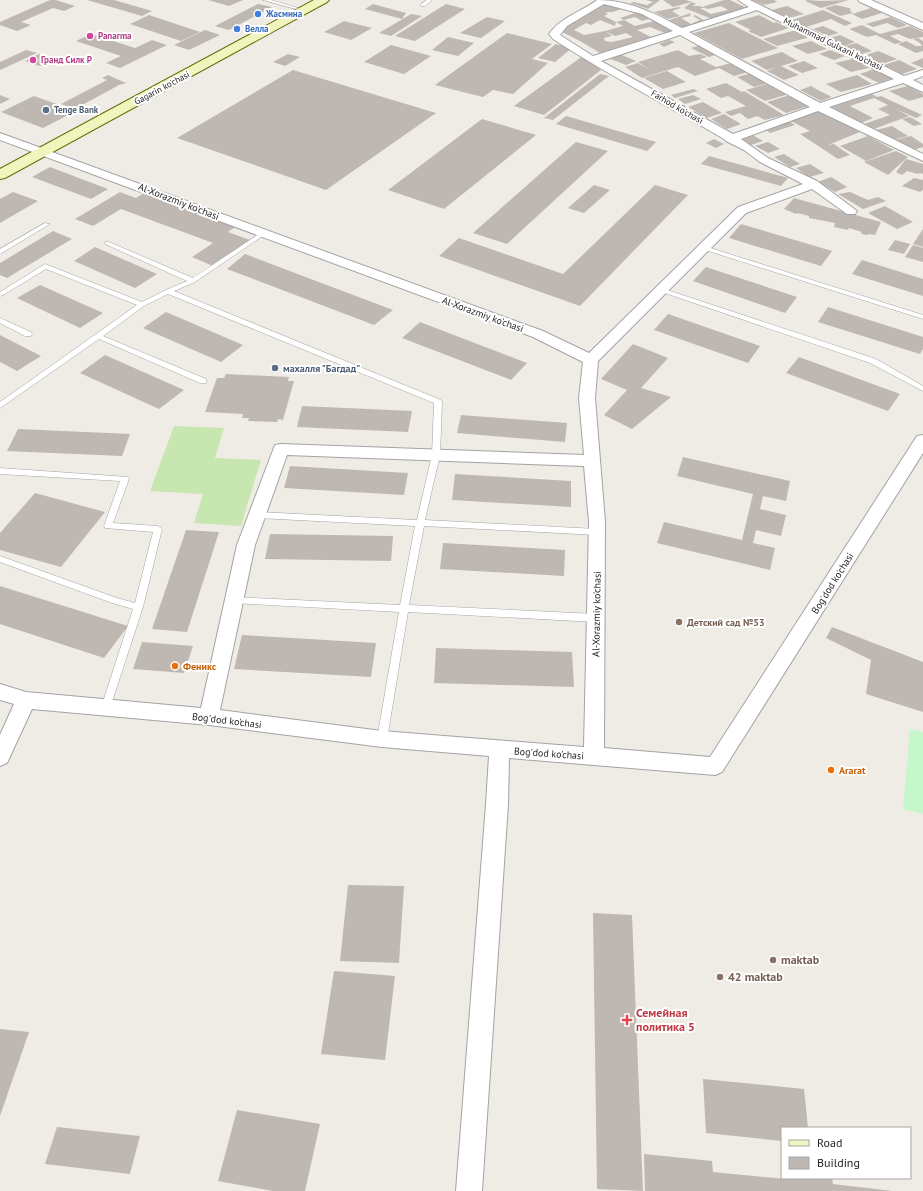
<svg xmlns="http://www.w3.org/2000/svg" width="923" height="1191" viewBox="0 0 923 1191" font-family="'PT Sans',sans-serif">
  <rect width="100%" height="100%" fill="#efece6"/>
  <path fill="#c8e6af" d="M174,426L224,428L215,458L261,460L241,526L194,523L203,494L150,491Z"/>
  <path fill="#c6f6cb" d="M910,729L923,732V814L903,809Z"/>
  <path fill="#bfb8b2" fill-rule="evenodd" d="M50,0H56L75,6L64,11L53,8L21,22L31,25L17,31L0,25V22Z
    M87,0H114L152,11L142,16Z
    M208,0H243L229,6Z
    M646,0H660L648,9L630,3L634,2L647,5L653,2Z
    M663,0H686L692,2L696,4L692,6H700L704,8H700L711,14L728,10L721,6L708,9L702,7L724,0H730L749,9L712,19L684,8L692,2L673,7Z
    M752,0H774L777,2L764,5Z
    M808,0L820,1L849,0L821,8L805,1Z
    M258,4L272,7L229,30L215,26Z
    M373,4L406,13L402,19L365,9Z
    M446,4L465,9L415,41L395,36Z
    M604,4L621,9L613,12H608L605,13L608,14L604,16L616,22L615,26L600,20L591,25L586,23L574,30L584,35L605,31L623,26L616,22L624,20L635,26L654,21L671,31L665,33L650,27L637,30L651,37L600,53L580,41L560,31ZM605,31L615,36L626,33L633,37L612,42L605,41L604,38L612,36Z
    M836,5L849,8L851,9L850,11L853,13L840,16L825,8Z
    M787,6L804,14L789,18L772,10Z
    M679,7L681,8L672,11L680,16L668,19L654,12Z
    M871,8L882,13L862,19L852,14Z
    M823,10L852,23L845,26L831,19L806,27L792,20Z
    M638,12L649,19L642,21L635,17L624,20L620,18Z
    M691,13L690,16L681,18L691,24L700,20L693,16L695,15L707,22L684,28L669,20Z
    M411,14L422,16L391,36L379,33Z
    M149,15L200,32L181,41L130,24Z
    M759,15L774,23L776,22L789,28L761,37L748,31L751,30L735,22Z
    M487,17L505,21L481,38L460,33Z
    M890,17L907,25L898,28L887,23L873,27L866,24Z
    M344,21L372,28L351,40L324,32Z
    M729,23L760,39L778,48L742,59L694,33Z
    M862,25L880,34L910,26L923,32V37L910,39L898,34L890,36L902,42L895,44L876,35L867,37L849,29Z
    M823,26L839,33L828,36L813,29Z
    M205,30L220,35L189,50L174,45Z
    M796,30L810,37L777,46L763,39Z
    M507,33L552,44L532,59L548,63L513,94L493,90L483,97L435,85Z
    M91,34L135,48L152,40L167,45L120,68L106,63L121,56L76,41Z
    M840,35L855,42L845,46L829,38Z
    M448,37L474,43L458,56L432,50Z
    M918,38L923,41V51L916,53L898,44L906,41L916,46H922L920,43L913,39Z
    M669,40L675,42L664,47L659,44Z
    M811,41L827,49L808,54L792,46Z
    M856,43L872,51L861,54L846,46Z
    M556,44L572,48L555,62L538,58Z
    M391,45L431,56L404,74L364,62Z
    M701,45L718,54L709,57L691,48Z
    M26,50L37,53L0,70V62Z
    M678,50L689,56L700,54L707,57L700,59L716,67L731,63L748,72L734,76L719,68L695,76L678,67L642,78L625,67L638,63L652,71L638,62Z
    M830,50L845,56L834,60L819,54Z
    M878,51L897,59L882,64L863,56Z
    M782,52L798,61L781,66L799,75L784,80L767,71L777,67L767,70L751,61Z
    M617,53L636,61L626,65L608,58Z
    M39,54L55,59L40,66L25,61Z
    M288,54L300,57L285,66L273,62Z
    M584,55L601,70L544,115L514,106Z
    M923,58V68L911,63Z
    M853,59L869,68L851,72L835,63Z
    M899,60L917,69L902,74L884,65Z
    M804,61L818,68L802,73L788,66Z
    M874,69L893,78L879,83L860,74Z
    M293,70L436,113L326,190L177,138Z
    M667,71L686,82L663,89L644,78Z
    M751,73L768,83L754,87L737,77Z
    M600,74L609,76L553,120L544,118Z
    M108,75L126,83L119,85L75,109L61,104L107,80L102,78Z
    M857,75L872,84L841,92L826,84Z
    M726,83L742,92L744,91L784,115L765,120L757,116L748,119L740,113L731,116L725,112L746,106L728,96L721,98L706,89Z
    M770,83L789,94L765,101L746,90Z
    M811,86L818,90L832,97L821,101L800,90Z
    M908,86L923,94V97L909,101L889,91Z
    M693,89L698,91L675,98L671,95Z
    M872,94L877,97L881,96L922,115L916,118L896,109L909,116L874,129L864,124L890,115L878,109L888,105L874,98L850,106L873,118L861,123L832,107Z
    M0,95L10,99L0,104Z
    M693,95L701,99L685,104L678,99Z
    M790,95L809,106L786,113L767,102Z
    M34,96L76,111L43,128L1,112Z
    M703,102L722,113L707,118L688,107Z
    M819,111L860,132L828,145L834,144L850,155L838,159L800,134L810,131L791,121Z
    M724,114L741,124L727,129L711,119Z
    M566,116L656,142L647,151L556,124Z
    M910,117L922,124L914,126L902,119Z
    M482,119L536,135L444,209L388,190Z
    M787,120L795,125L770,133L766,130L773,128L769,126Z
    M892,126L908,136L892,140L876,130Z
    M751,134L763,141L751,145L739,137Z
    M868,136L894,150L866,161L840,146Z
    M911,136L923,144V147L910,151L894,140Z
    M714,139L724,144L716,148L706,143Z
    M576,142L608,151L507,244L473,233Z
    M768,142L780,149L768,153L755,146Z
    M896,151L908,157L888,175L864,162Z
    M784,154L800,164L790,167L774,157Z
    M709,156L788,178L781,186L701,164Z
    M906,159L923,164V174L920,173L918,174L907,171L902,175L896,172Z
    M810,164L824,173L809,177L796,168Z
    M50,167L108,189L91,199L32,177Z
    M831,177L847,187L835,192L818,182Z
    M914,178L923,180V190L920,192L902,186Z
    M594,185L610,190L584,213L568,208Z
    M655,185L688,195L580,306L439,256L459,238L563,274Z
    M13,192L38,201L0,223V199Z
    M120,192L136,198L144,193L235,227L228,232L250,240L213,266L192,257L213,243L121,209L93,226L75,219Z
    M850,192L868,200L878,197L886,201L863,209L838,194Z
    M794,198L881,222L875,235L869,234L868,235L861,234L862,232L849,228L848,230L834,227L835,223L809,218V216L797,213L796,214L784,209Z
    M885,206L913,222L897,229L868,213Z
    M741,224L832,251L821,266L729,238Z
    M923,229V247L913,244Z
    M53,231L72,239L7,278L0,275V263Z
    M895,240L910,244L904,254L888,250Z
    M913,245L923,248V262L905,257Z
    M95,247L157,274L135,288L74,261Z
    M245,254L393,310L374,325L227,269Z
    M862,260L923,279V296L852,274Z
    M706,267L797,297L785,313L693,281Z
    M40,285L103,313L80,328L17,298Z
    M828,307L923,337V349L920,354L818,322Z
    M166,312L243,345L221,362L143,328Z
    M668,314L760,346L748,363L654,330Z
    M420,322L527,363L511,380L402,338Z
    M0,335L41,356L17,371L0,362Z
    M633,344L668,358L641,388L671,397L632,429L604,415L627,390L601,379Z
    M105,355L184,390L159,409L80,373Z
    M799,357L900,394L888,411L786,373Z
    M226,374L289,377L288,381H294L283,420L278,419L277,422L248,421L249,418H242L243,414L205,412L217,378H224Z
    M302,406L412,411L408,432L297,427Z
    M461,415L567,423L565,442L457,433Z
    M18,429L130,434L122,456L7,451Z
    M683,457L790,481L786,501L763,496L760,509L786,515L781,536L756,530L753,543L775,548L770,570L657,543L664,522L742,540L753,494L677,476Z
    M290,466L408,473L404,495L284,488Z
    M455,474L571,481V507L452,500Z
    M35,493L105,512L61,567L0,550V533Z
    M186,530L219,532L187,632L152,629Z
    M270,534L393,536L391,561L265,559Z
    M443,543L565,550L564,576L440,569Z
    M0,586L128,626L104,658L0,624Z
    M832,627L923,662V712L866,694L871,660L826,638Z
    M242,635L376,643L371,677L234,669Z
    M142,642L193,646L184,673L133,669Z
    M436,648L572,652L574,687L434,683Z
    M348,885L404,886L399,963L340,961Z
    M593,913L632,915L643,1191L597,1189Z
    M334,971L395,976L385,1060L321,1054Z
    M0,1029L29,1032L0,1116Z
    M703,1079L804,1089L808,1128H782V1141L706,1133Z
    M237,1110L320,1124L305,1191H273L218,1181Z
    M57,1127L140,1136L130,1174L45,1164Z
    M644,1154L712,1161L713,1172L786,1179V1178H832L833,1184L893,1191H645Z"/>
  <g fill="none" stroke-linecap="round" stroke-linejoin="round">
    <defs>
      <path id="service" d="M263,0H271L298,8L296,9Z
        M427,0H432L425,6H421V4Z
        M45,223L50,224L0,254V249Z
        M262,232L267,233L195,282L174,291L441,400L442,402L440,455L425,520L597,529L601,532L597,535L424,526L409,605L596,614L599,616L601,618L599,620L596,622L408,612L387,739L386,742L382,743L378,742L377,739L399,612L233,603L230,602L228,600L230,598L233,597L400,605L415,526L258,518L254,515L258,512L417,520L432,455L434,403L168,294L144,306L103,336L206,379V383H200L99,339L0,408V402L137,305L46,269L3,295L0,296V292L45,264L142,302L166,290L187,281L105,244V242H109L193,278Z
        M704,246L923,315V319L702,249V247Z
        M661,288L876,359L923,386V391L870,363L659,291V289Z
        M0,318L31,332L32,334L31,336H25L0,323Z
        M0,468L128,477L129,479L113,523L158,526L162,529L143,607L109,711L106,712L103,711L101,708L133,609L112,603L0,562V556L117,598L135,603L153,532L105,528L104,526L120,481L0,474Z"/>
      <path id="minor" d="M597,0C629,0 654,13 682,28L749,7L738,0H750L904,76L923,70V76L913,80L923,85V92L903,83L829,107L923,154V161L818,111L741,139L768,158L817,181L857,211L855,214H847L812,189L746,213L598,361L595,398L605,522L604,748L710,757L917,436L923,435V453L722,772L715,775L509,758L508,804L482,1191H456L486,804L489,756L382,747L209,725L32,709L7,763L0,766V735L14,704L0,700V684L26,692L201,708L237,545L275,445L281,444L584,455L579,398L583,362L533,337L0,140V133L543,331L589,353L738,207L803,184L760,162L744,150L726,141L724,139C667,105 608,75 553,39L549,34C561,17 581,12 597,0ZM604,4L642,14L673,31L593,56L560,35L567,26ZM757,10L894,79L820,103L689,32ZM680,35L810,107L733,134L601,61ZM287,455L584,466L589,522L584,747L382,731L220,710L255,545Z
        M858,0H871L923,23V30L860,2Z"/>
      <path id="secondary" d="M314,0H329L327,2L5,178L0,179V169Z"/>
    </defs>
    <use href="#service" stroke="#a3a3a3" stroke-width="1"/>
    <use href="#minor" stroke="#a3a3a3" stroke-width="2"/>
    <use href="#secondary" stroke="#626f0c" stroke-width="2"/>
    <use href="#service" fill="#fff" fill-rule="evenodd"/>
    <use href="#minor" fill="#fff" fill-rule="evenodd"/>
    <use href="#secondary" fill="#f1f5bd" fill-rule="evenodd"/>
  </g>
  <g fill="#3f7fe0" stroke="#fff" stroke-width="1.5">
    <circle cx="258" cy="14" r="4"/>
    <circle cx="237" cy="29" r="4"/>
  </g>
  <g fill="#d1479c" stroke="#fff" stroke-width="1.5">
    <circle cx="90" cy="36" r="4"/>
    <circle cx="33" cy="60" r="4"/>
  </g>
  <g fill="#5c6f8a" stroke="#fff" stroke-width="1.5">
    <circle cx="46" cy="110" r="4"/>
    <circle cx="275" cy="368" r="4"/>
  </g>
  <g fill="#8d6e63" stroke="#fff" stroke-width="1.5">
    <circle cx="679" cy="622" r="4"/>
    <circle cx="773" cy="960" r="4"/>
    <circle cx="720" cy="977" r="4"/>
  </g>
  <g fill="#e8710a" stroke="#fff" stroke-width="1.5">
    <circle cx="175" cy="666" r="4"/>
    <circle cx="831" cy="770" r="4"/>
  </g>
  <path fill="#e0444e" stroke="#fff" stroke-width="1.5" d="M625 1014h4v4h4v4h-4v4h-4v-4h-4v-4h4z"/>
  <g text-anchor="middle" stroke-width="4" stroke-linejoin="round" paint-order="stroke">
    <g font-size="9" font-weight="bold" fill="#366cbe" stroke="#fff" text-anchor="start">
      <text x="266" y="17">Жасмина</text>
      <text x="245" y="32">Велла</text>
    </g>
    <g font-size="9" font-weight="bold" fill="#b23c85" stroke="#fff" text-anchor="start">
      <text x="98" y="39">Panarma</text>
      <text x="41" y="63">Гранд Силк Р</text>
    </g>
    <g font-size="9" fill="#1f1f1f" stroke="#fff">
      <text transform="translate(833 44) rotate(26)" y="3">Muhammad Gulxani ko'chasi</text>
      <text transform="translate(162 88) rotate(-28)" y="3">Gagarin ko'chasi</text>
      <text transform="translate(677 107) rotate(30)" y="3">Farhod ko'chasi</text>
    </g>
    <g font-size="9" font-weight="bold" fill="#4e5e75" stroke="#fff" text-anchor="start">
      <text x="54" y="113">Tenge Bank</text>
    </g>
    <g font-size="10" fill="#1f1f1f" stroke="#fff">
      <text transform="translate(179 201) rotate(21)" y="4">Al-Xorazmiy ko'chasi</text>
      <text transform="translate(483 314) rotate(20)" y="4">Al-Xorazmiy ko'chasi</text>
      <text transform="translate(832 583) rotate(-58)" y="4">Bog'dod ko'chasi</text>
      <text transform="translate(596 614) rotate(-89)" y="4">Al-Xorazmiy ko'chasi</text>
      <text transform="translate(227 720) rotate(7)" y="4">Bog'dod ko'chasi</text>
      <text transform="translate(549 753) rotate(4)" y="4">Bog'dod ko'chasi</text>
    </g>
    <g font-size="10" font-weight="bold" fill="#4e5e75" stroke="#fff" text-anchor="start">
      <text x="283" y="372">махалля "Багдад"</text>
    </g>
    <g font-size="10" font-weight="bold" fill="#785e54" stroke="#fff" text-anchor="start">
      <text x="687" y="626">Детский сад №53</text>
    </g>
    <g font-size="10" font-weight="bold" fill="#c56008" stroke="#fff" text-anchor="start">
      <text x="183" y="670">Феникс</text>
      <text x="839" y="774">Ararat</text>
    </g>
    <g font-size="12" font-weight="bold" fill="#785e54" stroke="#fff" text-anchor="start">
      <text x="781" y="964">maktab</text>
      <text x="728" y="981">42 maktab</text>
    </g>
    <g font-size="12" font-weight="bold" fill="#be3a42" stroke="#fff" text-anchor="start">
      <text x="636" y="1017">Семейная<tspan x="636" dy="14">политика 5</tspan></text>
    </g>
  </g>
  <rect x="781" y="1127" width="130" height="52" fill="#ffffff" stroke="#a5a5a5"/>
  <rect x="789" y="1140" width="20" height="6" fill="#f1f5bd" stroke="#a5a5a5"/>
  <text x="817" y="1147" font-size="12" fill="#1f1f1f">Road</text>
  <rect x="789" y="1157" width="20" height="12" fill="#bfb8b2" stroke="#a5a5a5"/>
  <text x="817" y="1167" font-size="12" fill="#1f1f1f">Building</text>
</svg>
